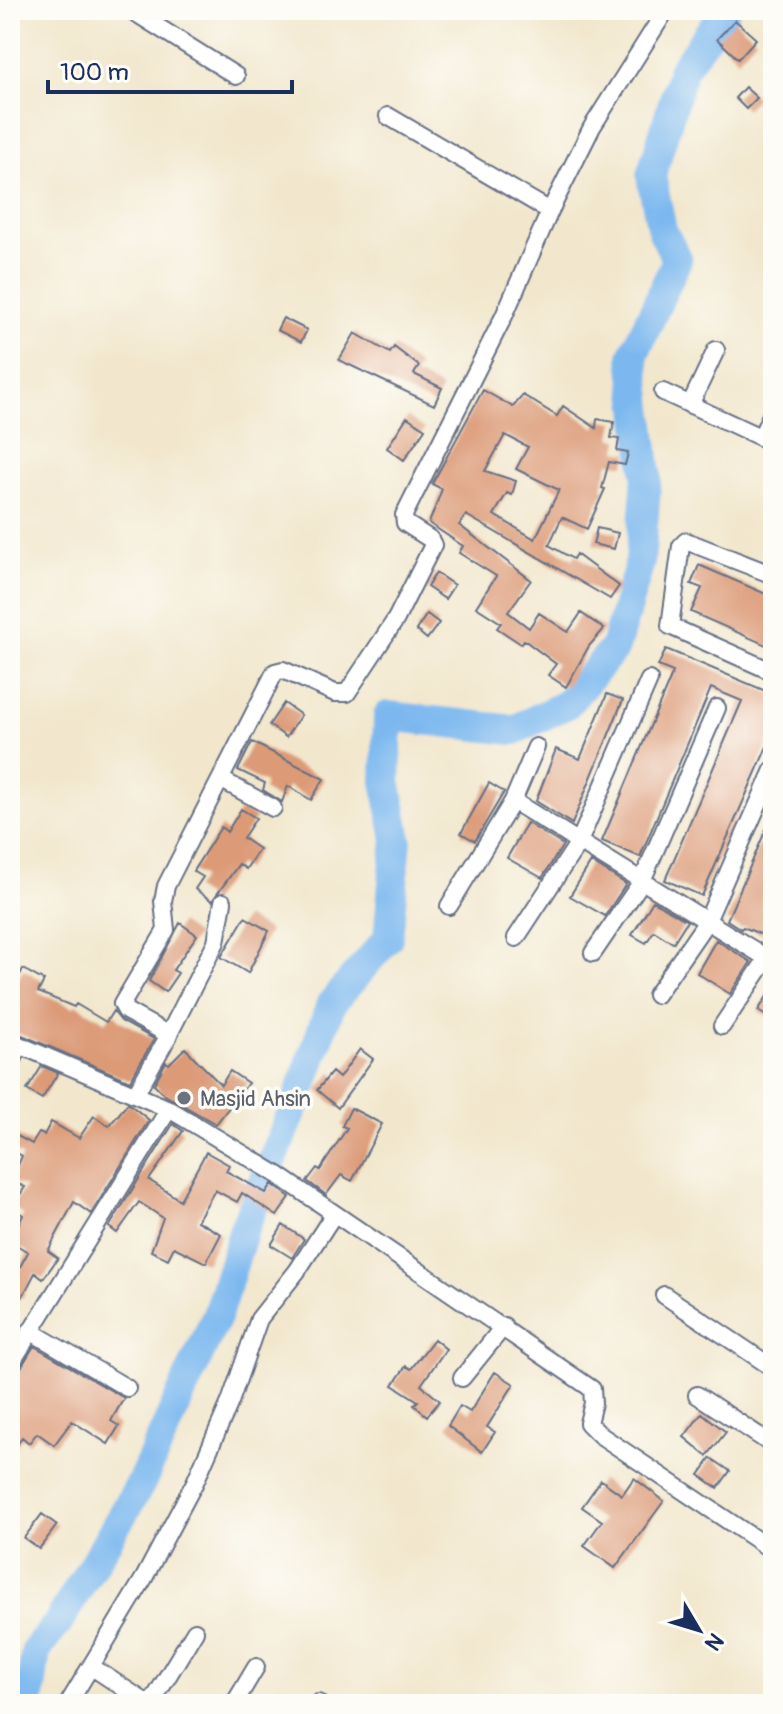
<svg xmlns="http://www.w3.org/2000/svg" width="783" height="1714" viewBox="0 0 783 1714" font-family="Pangolin,sans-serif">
  <rect width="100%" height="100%" fill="#fdfcf7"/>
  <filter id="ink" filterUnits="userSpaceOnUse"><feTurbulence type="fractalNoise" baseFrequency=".0125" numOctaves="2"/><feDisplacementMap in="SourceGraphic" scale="16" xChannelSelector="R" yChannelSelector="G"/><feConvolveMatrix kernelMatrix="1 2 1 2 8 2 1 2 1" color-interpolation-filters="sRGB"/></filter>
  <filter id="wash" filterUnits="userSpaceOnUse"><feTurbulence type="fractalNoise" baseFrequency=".006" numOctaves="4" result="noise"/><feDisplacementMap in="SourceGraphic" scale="32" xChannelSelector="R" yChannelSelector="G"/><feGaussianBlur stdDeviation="1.8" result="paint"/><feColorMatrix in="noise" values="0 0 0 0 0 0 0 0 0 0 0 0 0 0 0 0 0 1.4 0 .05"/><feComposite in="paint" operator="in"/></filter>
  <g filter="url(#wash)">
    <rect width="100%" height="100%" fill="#f2e7cd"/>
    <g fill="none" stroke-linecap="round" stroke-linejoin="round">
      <path stroke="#7cb8ef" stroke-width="30" d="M29,1704L36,1650L58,1623L140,1485L217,1315L244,1229L298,1098L331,1004L388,938L397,839L386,781L388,716L514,730L567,704L615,647L640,562L647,476L633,356L677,260L662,230L651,176L683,69L725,10"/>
    </g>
    <g id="blocks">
      <path fill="#dc9a77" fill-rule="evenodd" d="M735,20L756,39L738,59L717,39Z
        M745,87L757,98L746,109L735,98Z
        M283,318L307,330L301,342L277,330Z
        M355,333L390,353L394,347L419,366L414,374L442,388L434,405L339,360Z
        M483,390L513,407L523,395L557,416L563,406L596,428L597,419L614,422L611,438L619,439L617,451L628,453L625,465L609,462L602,488L605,489L587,529L562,517L549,545L573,559L576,554L619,586L610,599L466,515L459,525L531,580L508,612L529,628L539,613L568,632L581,613L604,629L589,646L566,687L548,675L556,664L524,640L521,644L497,628L501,623L476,607L496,576L459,553L463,546L429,523L442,489L432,484ZM505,435L528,447L516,469L559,490L535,539L494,515L507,493L512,495L516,481L485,471Z
        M407,417L425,429L404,460L387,448Z
        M597,528L618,533L614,549L593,544Z
        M699,565L773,597V648L691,612L702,588L691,584Z
        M436,573L454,585L445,599L427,587Z
        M427,614L439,623L427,639L416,630Z
        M666,649L773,694V733L702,896L665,880L742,701L711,688L640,857L602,841L673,672L658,666Z
        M607,694L623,700L572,824L536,801L556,749L580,759Z
        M284,703L301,715L286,737L269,725Z
        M252,742L324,779L311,800L288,786L282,802L263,790L265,783L238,770Z
        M489,783L504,792L475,841L461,833Z
        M241,809L256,818L243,838L259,849L246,869L239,864L212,901L195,889L203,877L193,871L221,827L227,832Z
        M773,813V917L765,936L743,927L741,929L727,920Z
        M527,823L563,845L542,878L507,858Z
        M591,862L626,884L605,916L570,896Z
        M653,901L687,921L673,943L654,931L646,943L632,935Z
        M245,917L269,931L248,973L221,957Z
        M180,923L197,935L173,970L178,973L165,992L149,981Z
        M716,940L751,962L730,994L697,973Z
        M23,969L44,981L38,992L74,1007L76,1004L106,1022L113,1011L121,1021L154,1039L130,1081L10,1030V981L15,984Z
        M773,987V1020L758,1011Z
        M185,1048L221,1085L230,1071L248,1083L216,1124L165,1095L154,1084L166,1062L169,1064Z
        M360,1049L373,1059L338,1108L317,1090L332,1072L339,1078Z
        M42,1066L58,1073L42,1099L27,1090Z
        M128,1103L149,1120L91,1214L74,1202L48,1251L58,1258L43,1279L35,1273L22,1298L10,1293V1285L28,1252L10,1241L23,1215L12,1207L25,1187L11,1181L22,1156L10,1149V1132L32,1144L39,1133L44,1135L51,1122L79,1138L94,1116L109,1126Z
        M351,1108L382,1124L352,1181L341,1175L326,1195L307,1181L317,1168L320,1170L347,1128L342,1126Z
        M173,1124L183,1131L149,1180L180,1200L206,1152L229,1165L226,1171L266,1193L272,1184L290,1197L277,1216L242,1193L237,1202L215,1190L197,1221L221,1234L206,1263L174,1247L168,1259L151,1251L163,1218L139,1202L117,1233L109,1227Z
        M283,1225L304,1239L292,1258L271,1245Z
        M434,1339L446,1349L421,1385L440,1401L427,1416L414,1405L418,1401L393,1385L406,1366L411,1369Z
        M34,1346L124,1398L111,1421L119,1426L108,1444L72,1421L54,1445L37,1433L29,1443L22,1437L10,1456V1376L19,1371Z
        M495,1372L514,1384L487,1427L495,1432L482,1452L448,1426L460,1406L470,1412Z
        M702,1413L726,1432L707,1456L684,1437Z
        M711,1458L730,1471L718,1488L699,1475Z
        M634,1478L664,1501L615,1568L584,1546L602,1521L582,1507L601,1480L622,1495Z
        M42,1514L57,1525L39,1549L24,1538Z"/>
    </g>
  </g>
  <g filter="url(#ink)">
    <use href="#blocks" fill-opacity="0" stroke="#666f85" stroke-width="2"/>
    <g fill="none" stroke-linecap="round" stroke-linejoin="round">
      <defs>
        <path id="street" d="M131,10L236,76
          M388,116L550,211
          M663,392L773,443
          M690,405L716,350
          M761,437L773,411
          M773,575L686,541L681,546L670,626L773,672
          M222,780L273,808
          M513,801L773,962
          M449,906L513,801L536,747
          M516,938L579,842L649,680
          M593,953L642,881L717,708
          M656,995L707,921L773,770
          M722,1026L772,951
          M169,1034L216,942L223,902
          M10,1041L169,1109L278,1175L592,1389L593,1403L588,1423L600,1435L773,1551
          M10,1065L20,1046
          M136,1093L169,1035L126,1011L122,1004L166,930L163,901L166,886L275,672L283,670L335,693H347L396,619L433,545L430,539L405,523L404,515L504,316L550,211L592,127L666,10
          M664,1295L773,1368
          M30,1331L127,1388
          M10,1365L169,1109
          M462,1378L504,1326
          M697,1395L773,1445
          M92,1667L148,1704
          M68,1704L144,1578L195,1482L230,1402L259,1319L297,1271L334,1214
          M151,1704L195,1631
          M234,1704L256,1667
          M318,1704V1703"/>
      </defs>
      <use href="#street" stroke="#666f85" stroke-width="20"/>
      <use href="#street" stroke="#fff" stroke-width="16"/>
    </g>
  </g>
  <circle fill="#6b7280" stroke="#fdfcf7" stroke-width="3" cx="184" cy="1098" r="8"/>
  <g text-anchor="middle" stroke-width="7" stroke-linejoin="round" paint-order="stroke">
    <g font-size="22" fill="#5b616d" stroke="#fdfcf7" text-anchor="start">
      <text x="200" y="1106">Masjid Ahsin</text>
    </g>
  </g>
  <rect width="783" height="1714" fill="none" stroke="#fdfcf7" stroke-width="40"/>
  <g transform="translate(699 1630) rotate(128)" stroke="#fdfcf7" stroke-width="6" paint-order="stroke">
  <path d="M0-6L14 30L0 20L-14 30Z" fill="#1b2f5e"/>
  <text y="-12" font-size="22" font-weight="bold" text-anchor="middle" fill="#1b2f5e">N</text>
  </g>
  <path d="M48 80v12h244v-12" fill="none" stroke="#1b2f5e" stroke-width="4"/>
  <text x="60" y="80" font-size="24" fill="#1b2f5e" stroke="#fdfcf7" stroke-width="6" paint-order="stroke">100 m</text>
</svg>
